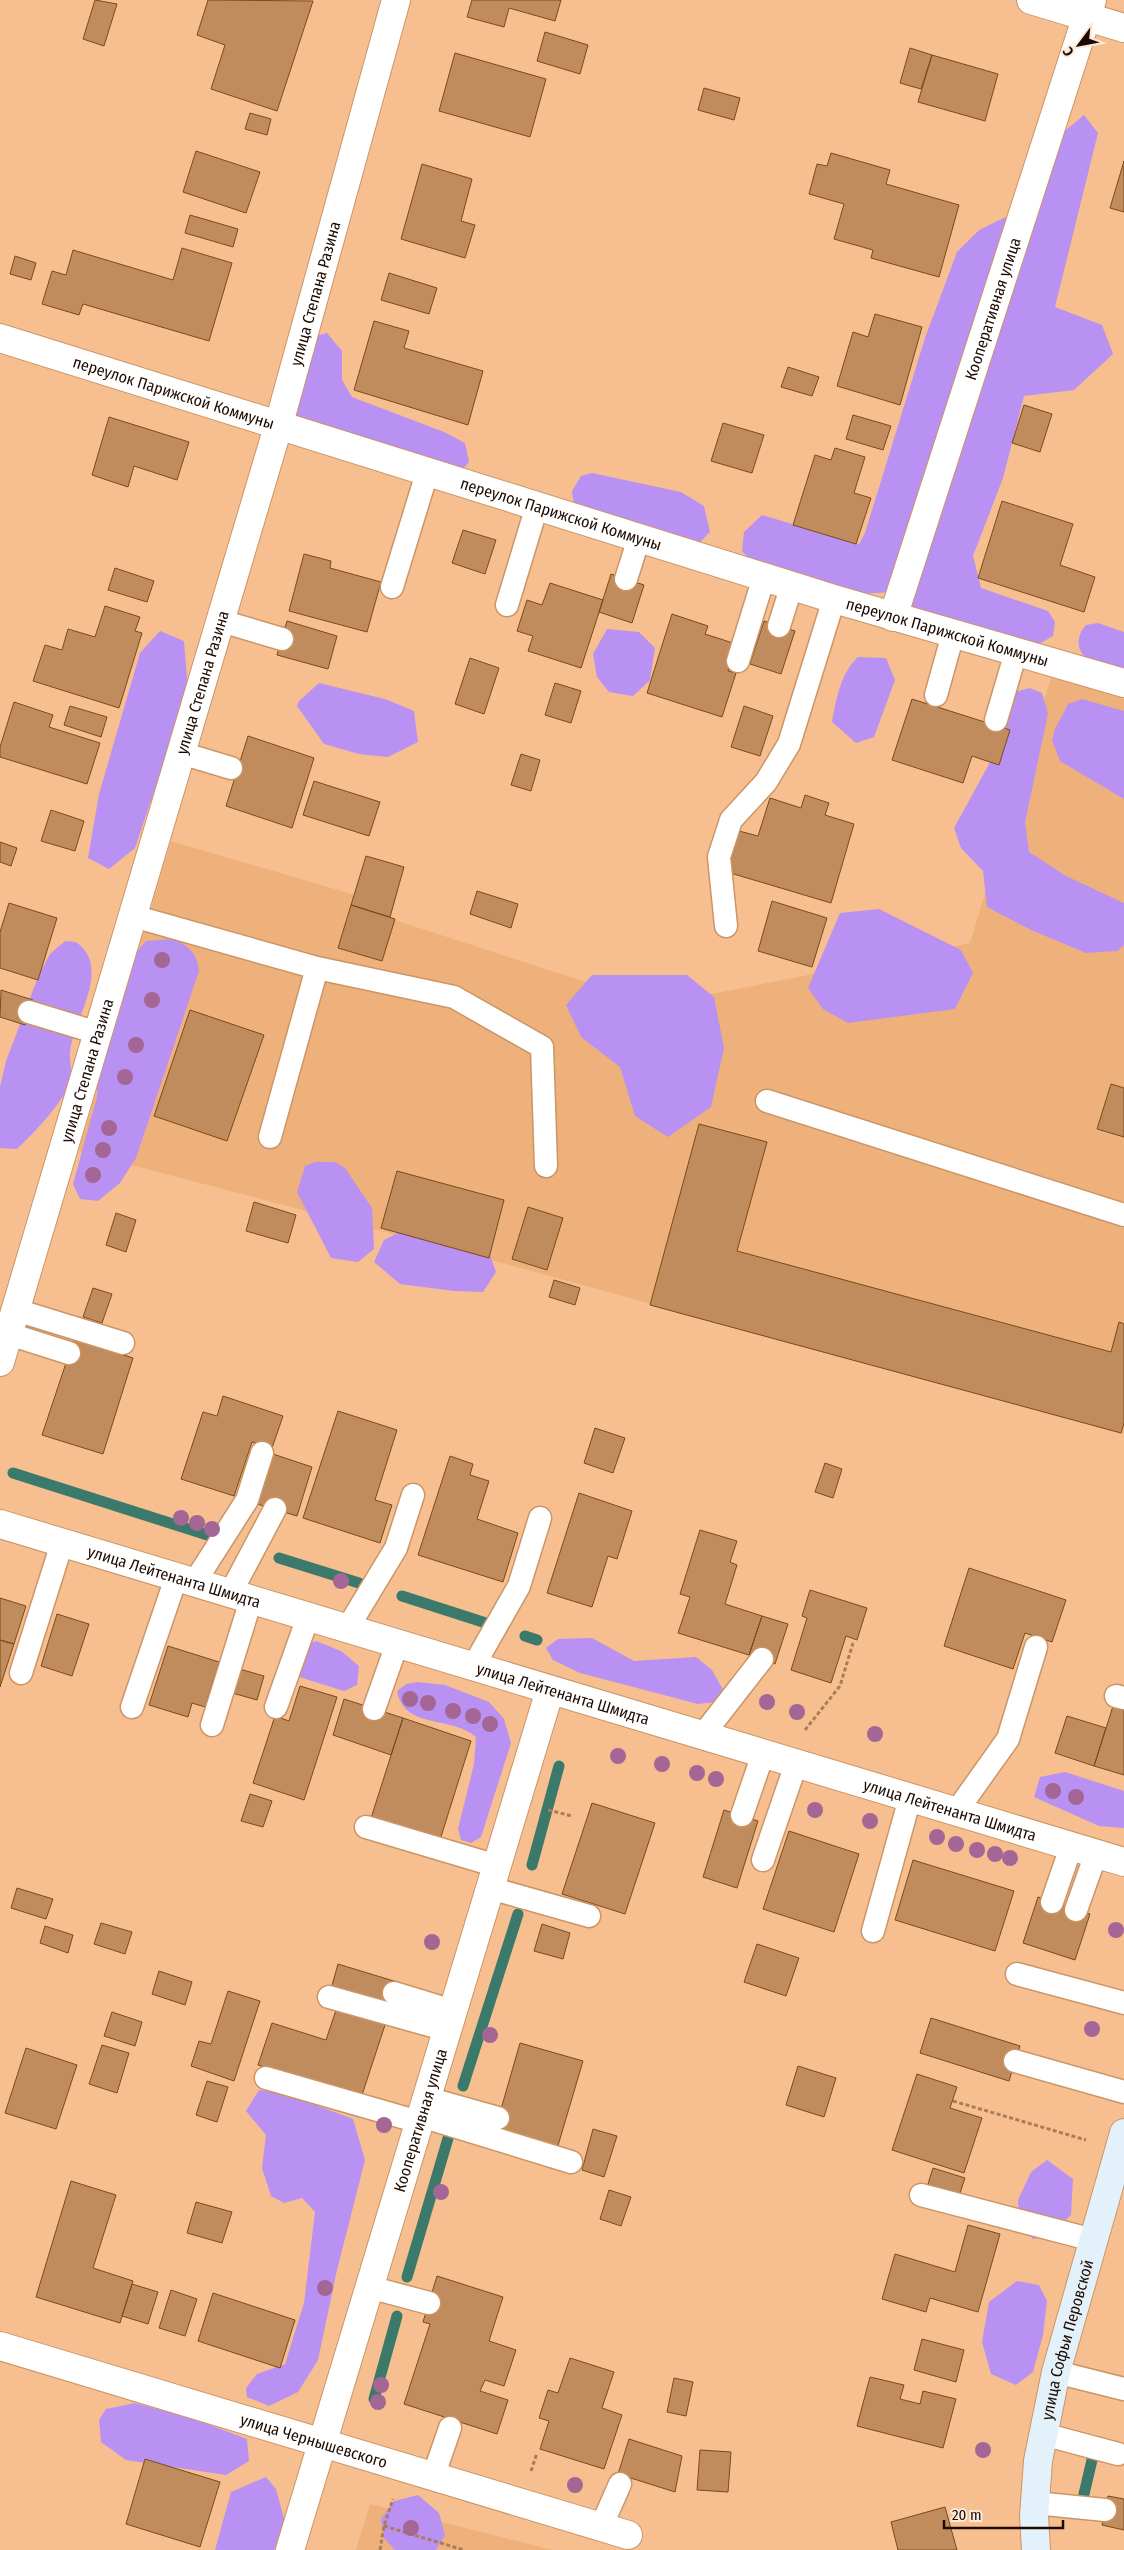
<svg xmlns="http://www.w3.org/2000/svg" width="1124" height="2550" viewBox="0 0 1124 2550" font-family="'Fira Sans Condensed',sans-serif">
  <rect width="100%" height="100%" fill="#f7bf8f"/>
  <path fill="#efb17b" d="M1052,674L1124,696V1434L506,1264L79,1151L171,841L355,895L352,906L656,1005L970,943Z
    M370,2504L390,2509L553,2550H356Z"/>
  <path fill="#b891f2" d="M1084,115L1098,133L1055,307L1102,325L1113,354L1074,390L1024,396L1003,478L973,556L981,588L1048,611L1055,622L1053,636L1032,648L929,622L912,606L906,586L891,592L860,594L757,567L742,551L744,532L762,515L859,544L865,533L925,338L957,252L979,230L1014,213L1059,136Z
    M327,333L342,351V380L352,397L444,432L465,443L469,462L458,475L297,424L282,371L312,337Z
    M592,473L681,492L704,506L710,532L695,547L574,506L572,491L581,476Z
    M1098,623L1124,632V671C1114,668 1098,667 1090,661C1075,651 1076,636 1086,625Z
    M607,629L639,632L655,648L650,680L633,696L609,692L597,677L593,654Z
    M160,631L184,641L188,690L135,848L109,869L88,858L99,794L140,653Z
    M858,657L886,658L895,680L874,737L856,743L832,722C836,700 841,672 858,657Z
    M319,683L385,699L414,711L418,742L388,757L359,754L324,744L297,706L299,701Z
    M1030,688L1042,693L1048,714L1025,822L1029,852L1066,876L1124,903V945L1117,951L1086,953L1031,930L987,907L983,871L961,848L954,828L999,746V727L1014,692Z
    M1082,699L1124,711V799L1060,761L1052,740L1055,729L1068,704Z
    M879,909L961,950L973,973L955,1009L848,1023L823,1009L808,988L840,913Z
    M173,939C190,946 197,954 199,971L136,1158L120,1183L98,1201L80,1199L73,1184L97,1097L98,1053L129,961L146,941Z
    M65,941L76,942C113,968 73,1019 70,1052C69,1062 74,1078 69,1087C55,1110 37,1130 17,1149L0,1148V1087L6,1061L38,977L50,954Z
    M592,975H687L714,997L724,1048L711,1107L668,1137L635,1116L620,1067L581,1037L566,1005Z
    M316,1162H335L345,1168L372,1208L374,1249L358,1262L331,1258L297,1192L305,1166Z
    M402,1231L488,1250L496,1272L483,1292L454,1291L400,1284L374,1262L384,1240Z
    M592,1638L634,1661L696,1657L712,1670L727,1697L715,1702L698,1704L580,1673L553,1660L546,1648L558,1639Z
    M316,1641L341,1651L359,1666L357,1685L344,1691L293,1675L297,1648Z
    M418,1682L445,1685L489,1702L504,1719L511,1743L481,1837L471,1843L461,1840L458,1829L474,1764L476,1737C451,1715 404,1730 397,1691L406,1684Z
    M1065,1772L1124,1791V1828L1099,1826L1034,1797L1040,1777Z
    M259,2090L289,2095L353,2119L365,2160L337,2270L318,2360L298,2392L269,2406L247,2397L246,2388L257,2374L285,2364L304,2303L315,2212L302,2198L284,2203L271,2196L262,2168L266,2135L246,2111Z
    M1047,2160L1073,2179L1071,2215L1049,2236L1033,2239L1019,2223L1018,2200L1031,2172Z
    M1017,2281L1039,2285L1047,2301L1043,2335L1033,2372L1016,2385L991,2374L982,2342L989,2302Z
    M135,2403L197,2420L247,2439L249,2461L226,2475L126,2460L101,2442L99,2420L106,2409Z
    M266,2477L276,2489L286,2526L274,2550H215L231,2492Z
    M418,2495L439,2513L445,2535L436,2550H395L384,2538L381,2519L394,2501Z"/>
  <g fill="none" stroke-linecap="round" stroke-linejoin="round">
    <path stroke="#3b796b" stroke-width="11" d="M13,1473L223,1540
      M279,1558L359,1583
      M402,1596L489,1624
      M525,1636L537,1640
      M532,1865L559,1766
      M463,2086L518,1914
      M407,2277L449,2135
      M374,2399L397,2316
      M1084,2494L1092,2460"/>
  </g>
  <path fill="#c18c5d" stroke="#7a4a19" d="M95,0L117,4L104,46L83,39Z
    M208,0L313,1L277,111L211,89L225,45L197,35Z
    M472,0H561L555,21L509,8L504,27L467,17Z
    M545,32L588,45L580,74L537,61Z
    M910,48L932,55L921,89L900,83Z
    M455,53L546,79L530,137L439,111Z
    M932,55L998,74L985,121L918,102Z
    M704,88L740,98L734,120L698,110Z
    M250,113L271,119L267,135L245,129Z
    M196,151L260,172L246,213L183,192Z
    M831,153L890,170L886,184L959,205L939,277L871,258L873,250L834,239L844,204L809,194L817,164L827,166Z
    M1124,161V212L1110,208Z
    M422,164L472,179L461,221L475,225L465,258L401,239Z
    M190,215L238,229L233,247L185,233Z
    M182,248L232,263L209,341L83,304L79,315L42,304L52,271L66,275L73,250L173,280Z
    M15,256L36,263L31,280L10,274Z
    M389,273L437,288L429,314L381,300Z
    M875,314L922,327L900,405L837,386L853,332L868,337Z
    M374,321L409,331L404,348L483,371L468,425L354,390Z
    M788,367L819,377L812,396L781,387Z
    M1024,405L1052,414L1040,452L1012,443Z
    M853,415L891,426L883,450L846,439Z
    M109,417L189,442L177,480L134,466L128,487L92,475Z
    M723,423L764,435L752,473L711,461Z
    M835,448L865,457L854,493L871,498L856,544L793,525L815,455L831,460Z
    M1002,501L1073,524L1060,565L1095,577L1084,612L978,578Z
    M463,530L496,540L485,574L452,563Z
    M304,554L331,561L330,568L381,582L367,632L289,611Z
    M115,568L154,581L147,602L108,590Z
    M611,574L644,585L632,623L599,612Z
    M550,583L603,600L581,668L528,651L533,636L517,631L527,600L542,605Z
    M105,606L140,617L135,631L142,633L119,708L33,681L45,645L62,650L68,629L95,637Z
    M672,614L708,626L705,634L736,644L728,671L736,673L722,717L647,693Z
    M287,621L337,636L328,669L277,655Z
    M764,621L795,631L781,674L750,664Z
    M470,658L499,668L484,714L455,704Z
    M555,683L581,691L571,723L545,715Z
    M912,699L1010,730L999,765L972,756L963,783L892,760Z
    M14,702L53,715L49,727L100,743L87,784L0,757V747Z
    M70,706L107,717L101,737L64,725Z
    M744,706L773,716L760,756L731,747Z
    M248,736L314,758L292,828L226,806Z
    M521,754L540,760L531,791L511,785Z
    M314,781L380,802L369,836L303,815Z
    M805,795L829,803L825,815L854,824L831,903L727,872L739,831L758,836L770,798L801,808Z
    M51,810L84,821L75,851L41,841Z
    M0,842L17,848L11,866L0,862Z
    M366,856L404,867L390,917L351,905Z
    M477,891L518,904L511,928L470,914Z
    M772,901L827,918L812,967L758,951Z
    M9,903L57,918L38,980L0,968V932Z
    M351,905L395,919L382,961L338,948Z
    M1,990L33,1000L25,1025L0,1017Z
    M190,1010L264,1035L227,1141L154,1116Z
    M1111,1084L1124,1088V1137L1097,1129Z
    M699,1124L767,1142L737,1251L1111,1352L1119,1322L1124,1324V1423L1121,1433L650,1305Z
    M397,1171L504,1200L489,1258L381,1228Z
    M254,1202L296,1215L288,1243L246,1231Z
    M528,1207L563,1218L547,1270L512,1259Z
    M116,1213L136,1220L126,1252L106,1245Z
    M554,1280L580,1288L575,1305L549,1297Z
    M93,1288L112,1294L102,1323L83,1317Z
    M74,1339L133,1358L103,1454L42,1435Z
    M223,1396L283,1416L272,1448L252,1442L234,1496L181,1479L203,1412L217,1416Z
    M338,1411L397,1430L375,1500L392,1505L380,1543L303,1518Z
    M595,1428L625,1438L613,1473L584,1463Z
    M273,1454L312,1467L297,1516L257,1504Z
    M450,1456L473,1464L470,1475L489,1481L477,1519L518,1533L503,1582L418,1555Z
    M825,1463L842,1469L833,1498L815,1492Z
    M579,1493L632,1511L617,1559L608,1556L592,1607L547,1593Z
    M700,1530L737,1541L730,1562L737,1565L725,1604L762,1616L749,1655L678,1633L690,1597L680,1594Z
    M969,1568L1066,1600L1052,1642L1025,1633L1013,1669L944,1646Z
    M810,1590L867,1608L857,1640L846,1636L831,1683L791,1670L807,1618L802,1616Z
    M0,1598L26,1606L14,1644L0,1640Z
    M57,1614L89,1624L72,1676L41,1666Z
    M762,1616L788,1624L775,1664L749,1655Z
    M0,1640L14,1644L0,1687Z
    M168,1646L219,1662L205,1707L192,1703L188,1717L149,1705Z
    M236,1668L264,1676L257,1700L229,1692Z
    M300,1686L337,1697L304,1800L253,1783L275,1716L289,1721Z
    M344,1699L403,1718L391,1755L333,1735Z
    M1114,1703L1124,1706V1775L1094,1766Z
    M1067,1716L1106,1728L1094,1766L1055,1753Z
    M403,1718L471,1741L440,1840L371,1818Z
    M250,1794L272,1801L263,1827L241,1821Z
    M592,1803L655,1823L625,1914L562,1894Z
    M724,1810L758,1821L737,1888L703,1877Z
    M789,1831L859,1854L834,1932L763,1909Z
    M913,1860L1014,1891L995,1951L895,1920Z
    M17,1888L53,1899L46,1919L11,1908Z
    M1038,1897L1090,1914L1075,1960L1023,1943Z
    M101,1923L132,1932L125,1954L94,1944Z
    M542,1924L570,1933L563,1959L534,1951Z
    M45,1926L73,1935L68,1953L40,1943Z
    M757,1944L799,1958L786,1996L744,1982Z
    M338,1964L397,1982L390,2007L331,1989Z
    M159,1971L192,1982L185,2005L152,1994Z
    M228,1991L260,2001L234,2081L191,2066L199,2041L211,2044Z
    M337,2007L386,2022L361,2098L258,2065L272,2023L326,2040Z
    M112,2012L142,2022L135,2046L104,2036Z
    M931,2018L1020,2046L1009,2081L920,2053Z
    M520,2043L583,2061L557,2149L495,2130Z
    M102,2045L129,2053L117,2093L89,2084Z
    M26,2048L77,2065L56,2129L5,2113Z
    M798,2066L836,2078L824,2117L786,2105Z
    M917,2074L957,2087L950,2108L982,2118L964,2173L892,2150Z
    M207,2081L228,2087L217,2122L196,2115Z
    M593,2129L617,2136L604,2177L582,2170Z
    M933,2168L965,2178L959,2196L927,2187Z
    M71,2181L116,2195L93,2268L133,2281L120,2323L36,2297Z
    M609,2190L631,2197L621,2226L600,2219Z
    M196,2202L232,2212L222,2243L187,2233Z
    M968,2225L1000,2234L978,2312L930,2298L926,2312L882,2299L895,2254L955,2272Z
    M437,2276L503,2297L489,2341L516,2350L504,2386L485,2380L480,2391L508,2400L497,2434L404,2404L430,2324L423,2322Z
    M132,2284L158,2292L148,2324L122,2316Z
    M171,2290L197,2299L185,2336L159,2328Z
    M213,2293L295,2320L280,2368L198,2341Z
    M922,2339L964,2350L956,2382L914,2370Z
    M570,2358L614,2372L602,2408L622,2415L604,2469L540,2449L549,2421L539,2418L548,2390L558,2393Z
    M870,2377L904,2385L900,2399L920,2404L923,2391L956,2399L943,2448L857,2426Z
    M674,2378L693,2382L686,2416L667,2412Z
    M629,2439L682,2456L675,2492L618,2474Z
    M700,2450L731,2452L728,2492L697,2490Z
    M145,2459L220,2482L200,2547L126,2524Z
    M1108,2496L1124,2499V2530L1102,2525Z
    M945,2507L957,2550H898L891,2522Z"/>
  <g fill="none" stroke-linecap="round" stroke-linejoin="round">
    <defs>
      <path id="lane" d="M626,579L639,538
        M392,587L427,473
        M507,605L537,506
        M221,621L282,639
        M779,626L792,585
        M738,661L764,577
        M936,695L953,634
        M996,720L1016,652
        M181,753L231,768
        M133,916L317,968L270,1137
        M726,926L719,857L731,820L766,782L789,744L834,599
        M317,968L454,997L542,1047L546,1166
        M29,1012L98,1033
        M767,1101L1124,1215
        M16,1310L123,1343
        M9,1334L69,1353
        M194,1583L247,1500L262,1453
        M230,1594L275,1509
        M347,1629L396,1548L413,1495
        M473,1667L519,1586L540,1518
        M21,1673L62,1543
        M1116,1696L1124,1698
        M132,1707L176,1578
        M276,1707L308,1617
        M374,1709L397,1644
        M212,1725L251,1600
        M702,1736L762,1659
        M956,1812L1008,1739L1036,1647
        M742,1815L763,1754
        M366,1827L497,1866
        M763,1860L796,1764
        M490,1888L589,1916
        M1052,1902L1071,1847
        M1076,1910L1096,1854
        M873,1931L910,1798
        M1017,1974L1124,2003
        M394,1993L453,2011
        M329,1997L447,2030
        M1015,2061L1124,2092
        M266,2078L419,2122
        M427,2098L498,2118
        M421,2116L571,2162
        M921,2195L1093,2240
        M369,2287L429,2303
        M1056,2372L1124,2389
        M1043,2434L1118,2454
        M433,2477L450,2428
        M1035,2503L1105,2510
        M601,2527L620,2484"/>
      <g id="street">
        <path d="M1031,0L1124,28"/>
        <path id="s1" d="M0,338L834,599L1124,683"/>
        <path id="s2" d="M893,617L1092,0"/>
        <path id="s3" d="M0,1362L278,427L396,0"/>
        <path id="s4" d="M0,1524L1124,1862"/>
        <path id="s5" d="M0,2346L628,2535"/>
        <path id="s6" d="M290,2550L550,1690"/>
      </g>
      <g id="secondary">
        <path id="s7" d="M1036,2550L1034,2516L1038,2461L1056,2372L1124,2133"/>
      </g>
    </defs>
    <use href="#lane" stroke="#cb9566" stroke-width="25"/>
    <use href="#street" stroke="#cb9566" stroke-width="30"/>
    <use href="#secondary" stroke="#cb9566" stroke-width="30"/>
    <path stroke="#a77d5b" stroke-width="3" stroke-dasharray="4 2.5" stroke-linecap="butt" d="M805,1730L840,1686L853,1643
      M548,1810L572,1816
      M953,2101L1086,2140
      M531,2471L537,2453
      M384,2526L464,2550
      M380,2550L384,2526L393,2499"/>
    <use href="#lane" stroke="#fff" stroke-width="22"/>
    <use href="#street" stroke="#fff" stroke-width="28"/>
    <use href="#secondary" stroke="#e3f1fb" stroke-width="28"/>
  </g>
  <g fill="#a36695">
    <circle cx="162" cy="960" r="8"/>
    <circle cx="152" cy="1000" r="8"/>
    <circle cx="136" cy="1045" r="8"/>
    <circle cx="125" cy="1077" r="8"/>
    <circle cx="109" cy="1128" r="8"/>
    <circle cx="103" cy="1150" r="8"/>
    <circle cx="93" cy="1175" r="8"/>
    <circle cx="181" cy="1518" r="8"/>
    <circle cx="197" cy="1523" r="8"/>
    <circle cx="212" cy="1529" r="8"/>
    <circle cx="341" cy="1581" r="8"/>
    <circle cx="410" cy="1699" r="8"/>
    <circle cx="767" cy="1702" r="8"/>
    <circle cx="428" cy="1703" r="8"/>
    <circle cx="453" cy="1711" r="8"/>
    <circle cx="797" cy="1712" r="8"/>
    <circle cx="473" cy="1716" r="8"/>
    <circle cx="490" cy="1724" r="8"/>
    <circle cx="875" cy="1734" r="8"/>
    <circle cx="618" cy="1756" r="8"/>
    <circle cx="662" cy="1764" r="8"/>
    <circle cx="697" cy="1773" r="8"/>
    <circle cx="716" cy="1779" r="8"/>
    <circle cx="1053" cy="1791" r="8"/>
    <circle cx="1076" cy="1797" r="8"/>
    <circle cx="815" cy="1810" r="8"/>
    <circle cx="870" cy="1821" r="8"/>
    <circle cx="937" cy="1837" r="8"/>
    <circle cx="956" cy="1844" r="8"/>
    <circle cx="977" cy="1850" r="8"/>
    <circle cx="995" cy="1854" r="8"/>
    <circle cx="1010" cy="1858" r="8"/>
    <circle cx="1116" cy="1930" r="8"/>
    <circle cx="432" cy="1942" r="8"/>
    <circle cx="1092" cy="2029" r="8"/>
    <circle cx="490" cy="2035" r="8"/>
    <circle cx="384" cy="2125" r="8"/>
    <circle cx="441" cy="2192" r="8"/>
    <circle cx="325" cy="2288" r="8"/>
    <circle cx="381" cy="2385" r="8"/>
    <circle cx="378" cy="2402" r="8"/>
    <circle cx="983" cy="2450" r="8"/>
    <circle cx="575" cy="2485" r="8"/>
    <circle cx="411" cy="2528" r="8"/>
  </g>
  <g text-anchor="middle" stroke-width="5" stroke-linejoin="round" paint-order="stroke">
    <g font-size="16" fill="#1d0a00" stroke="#fbe9db">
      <text dy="6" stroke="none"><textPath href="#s3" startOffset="1114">улица Степана Разина</textPath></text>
      <text dy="6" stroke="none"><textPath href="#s2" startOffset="324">Кооперативная улица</textPath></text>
      <text dy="6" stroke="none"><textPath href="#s1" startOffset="182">переулок Парижской Коммуны</textPath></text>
      <text dy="6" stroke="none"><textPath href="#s1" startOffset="588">переулок Парижской Коммуны</textPath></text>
      <text dy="6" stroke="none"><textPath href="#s1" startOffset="992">переулок Парижской Коммуны</textPath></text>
      <text dy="6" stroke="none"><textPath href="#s3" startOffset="709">улица Степана Разина</textPath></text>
      <text dy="6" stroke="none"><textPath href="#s3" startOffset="304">улица Степана Разина</textPath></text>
      <text dy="6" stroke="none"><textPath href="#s4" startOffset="182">улица Лейтенанта Шмидта</textPath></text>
      <text dy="6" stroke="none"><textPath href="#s4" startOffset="588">улица Лейтенанта Шмидта</textPath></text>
      <text dy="6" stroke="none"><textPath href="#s4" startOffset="992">улица Лейтенанта Шмидта</textPath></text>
      <text dy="6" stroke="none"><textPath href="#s6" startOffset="449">Кооперативная улица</textPath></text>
      <text dy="6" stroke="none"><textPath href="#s7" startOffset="214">улица Софьи Перовской</textPath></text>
      <text dy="6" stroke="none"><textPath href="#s5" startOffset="328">улица Чернышевского</textPath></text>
    </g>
  </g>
  <g transform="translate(1079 45) rotate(238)" stroke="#fbe9db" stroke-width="4" paint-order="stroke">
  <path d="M0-4L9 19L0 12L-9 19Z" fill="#1d0a00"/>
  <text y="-8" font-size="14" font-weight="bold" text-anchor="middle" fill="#1d0a00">С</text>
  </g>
  <path d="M944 2520v8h119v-8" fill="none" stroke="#1d0a00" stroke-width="2.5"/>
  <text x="952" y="2520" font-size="15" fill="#1d0a00" stroke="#fbe9db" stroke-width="4" paint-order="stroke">20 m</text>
</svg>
